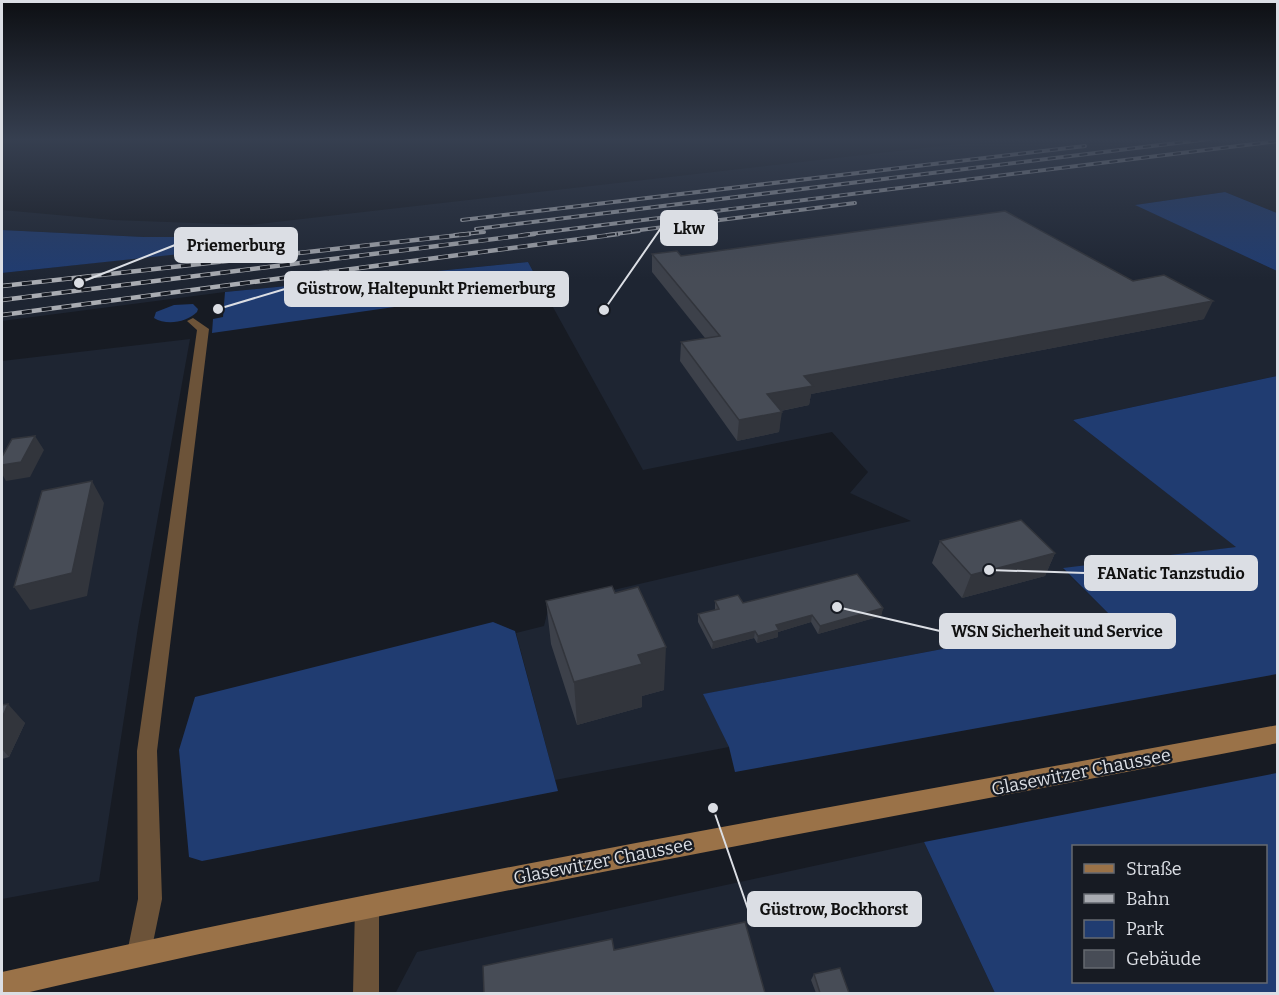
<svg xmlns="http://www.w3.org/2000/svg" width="1279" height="995" viewBox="0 0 1279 995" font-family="Bitter,serif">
  <rect width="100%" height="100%" fill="#171b23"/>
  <path fill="#1e2532" d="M1002,139H1277V213L1225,192L1136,205L1277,271V376L1073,420L1237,547L1063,569L1112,617L704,694L729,747L555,780L516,633L544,626L547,614L553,604L911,521L850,493L868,472L832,432L643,470L528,262L225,292L2,321V273L283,242L282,237H144L2,230V210L113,220L250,225Z
    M190,339L138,627L99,881L2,899V361Z
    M924,842L995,993L395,994L417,952Z"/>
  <path fill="#203c71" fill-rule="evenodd" d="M1225,192L1277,213V271L1135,205Z
    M2,230L144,237H283V243L2,273Z
    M528,262L541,286L212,333L213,319L223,317L225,292Z
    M193,304L198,309L197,312C187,322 167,326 154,318L156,312L174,305Z
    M1277,376V674L735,772L729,747L703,694L1112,617L1063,568L1236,547L1073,420Z
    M493,622L515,631L558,791L202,861L189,857L179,750L195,697Z
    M1277,773V993H995L924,842ZM1074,846H1266V982H1074Z"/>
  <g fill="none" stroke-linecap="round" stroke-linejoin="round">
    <path fill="#6c5339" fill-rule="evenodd" d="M193,318L209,329L157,751L162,899L149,962L140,966L131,962L127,953L138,899L137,751L197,330L187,321Z
      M367,895L376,898L379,907V994H353L355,907L358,898Z"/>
    <path fill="#9a7248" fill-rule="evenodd" d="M1278,725V743C858,824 438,898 21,994H2V972C425,877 852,804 1278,725Z"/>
    <defs>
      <path id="rail-far1" d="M462,220L1085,146
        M476,229L1209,139
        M632,231L855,203
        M455,235L484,232
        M522,235L1278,141
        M607,235L639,231"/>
      <path id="rail" d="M2,286L469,234
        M2,300L534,234
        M2,315L618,234"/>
    </defs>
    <use href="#rail-far1" stroke="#a9acb2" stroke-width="4"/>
    <use href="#rail" stroke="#a9acb2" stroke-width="4.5"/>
    <use href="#rail-far1" stroke="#171b23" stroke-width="2" stroke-dasharray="8" stroke-linecap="butt"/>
    <use href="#rail" stroke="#171b23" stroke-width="3" stroke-dasharray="10" stroke-linecap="butt"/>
  </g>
  <path fill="#3d414a" d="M652,254L681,256L1204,319L811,394L809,405L781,411L779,432L737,441L680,361L681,342L705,338L652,272Z
    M940,541L1055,553L1045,576L962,598L932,563Z
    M615,593L664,690L642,696V707L577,725L551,644L546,601Z
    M715,601L743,603L883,608L881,616L818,634L811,622L778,632V637L757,643L754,638L712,649L698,622V614L715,610Z
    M2,705L25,723L9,757L2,759Z
    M814,974L849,993H816L811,980Z"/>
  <path fill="#32353c" d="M1213,301L1204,319L811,394L809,405L765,414L767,394L804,376Z
    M782,412L779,432L737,441L739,420Z
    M35,436L44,450L30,477L6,481L2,474V465Z
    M92,481L104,503L87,596L30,610L14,587Z
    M1055,553L1045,576L962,598L971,575Z
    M883,608L881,616L818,634L820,626Z
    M812,615L811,622L778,632V637L757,643L758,636L776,625Z
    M755,631L754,638L712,649L713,642Z
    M666,647L664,690L642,696V707L577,725L574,682L638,655Z
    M8,704L25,723L9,757L2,749V718Z"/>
  <path fill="#474c56" stroke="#32353c" stroke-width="1.5" d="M1005,211L1133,281L1164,275L1213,301L804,376L813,386L767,394L782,412L739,420L681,342L720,336L652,254L677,251L681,256Z
    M35,436L21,462L2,465V457L12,439Z
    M92,481L72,573L14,587L42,491Z
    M1021,520L1055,553L971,575L940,541Z
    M857,574L883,608L820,626L812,615L776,625L779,630L758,636L755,631L713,642L698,614L719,609L715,601L738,595L743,603Z
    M612,586L615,593L638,587L666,647L638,655L642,664L574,682L546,601Z
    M8,704L2,718V705Z
    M745,922L765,993H484L483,966L612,939L614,950Z
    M840,968L849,993H820L814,974Z"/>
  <linearGradient id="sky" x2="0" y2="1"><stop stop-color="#0d0f13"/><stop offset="0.5" stop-color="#363f50"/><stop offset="1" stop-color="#363f50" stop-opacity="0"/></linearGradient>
  <rect width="1279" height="279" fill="url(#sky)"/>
  <g text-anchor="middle" stroke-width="4.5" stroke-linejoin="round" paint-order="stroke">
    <g font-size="18" fill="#dbdee4" stroke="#171b23">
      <text transform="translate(1081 772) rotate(-11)" y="6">Glasewitzer Chaussee</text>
      <text transform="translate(603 861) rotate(-11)" y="6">Glasewitzer Chaussee</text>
    </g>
  </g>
  <path fill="none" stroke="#dbdee4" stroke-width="2" d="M604 310L661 228M79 283L175 245M218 309L285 289M989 570L1085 573M837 607L940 631M713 808L748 909"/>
  <g fill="#dbdee4" stroke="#171b23" stroke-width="2">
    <circle cx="604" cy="310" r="6"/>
    <circle cx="79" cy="283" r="6"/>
    <circle cx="218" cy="309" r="6"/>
    <circle cx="989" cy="570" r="6"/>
    <circle cx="837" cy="607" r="6"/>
    <circle cx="713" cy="808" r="6"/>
  </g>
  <g fill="#dbdee4" stroke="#dbdee4" stroke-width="2">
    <rect x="661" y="211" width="56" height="34" rx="6"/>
    <rect x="175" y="228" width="122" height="34" rx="6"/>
    <rect x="285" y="272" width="283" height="34" rx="6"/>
    <rect x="1085" y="556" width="172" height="34" rx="6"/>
    <rect x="940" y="614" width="235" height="34" rx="6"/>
    <rect x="748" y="892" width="173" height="34" rx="6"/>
  </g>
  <g font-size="16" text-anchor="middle" font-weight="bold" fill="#111">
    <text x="689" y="234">Lkw</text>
    <text x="236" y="251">Priemerburg</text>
    <text x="426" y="294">Güstrow, Haltepunkt Priemerburg</text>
    <text x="1171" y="579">FANatic Tanzstudio</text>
    <text x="1057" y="637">WSN Sicherheit und Service</text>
    <text x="834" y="915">Güstrow, Bockhorst</text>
  </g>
  <rect width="1279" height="995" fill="none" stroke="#dbdee4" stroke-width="6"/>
  <rect x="1072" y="845" width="195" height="138" fill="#171b23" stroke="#656970" stroke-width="1.5"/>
  <rect x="1084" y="864" width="30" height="9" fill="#9a7248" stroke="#656970" stroke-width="1.5"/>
  <text x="1126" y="875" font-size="18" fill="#dbdee4">Straße</text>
  <rect x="1084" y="894" width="30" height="9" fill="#a9acb2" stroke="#656970" stroke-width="1.5"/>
  <text x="1126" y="905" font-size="18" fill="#dbdee4">Bahn</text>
  <rect x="1084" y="920" width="30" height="18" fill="#203c71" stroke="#656970" stroke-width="1.5"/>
  <text x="1126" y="935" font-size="18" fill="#dbdee4">Park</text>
  <rect x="1084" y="950" width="30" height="18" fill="#474c56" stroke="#656970" stroke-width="1.5"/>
  <text x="1126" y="965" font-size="18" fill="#dbdee4">Gebäude</text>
</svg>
